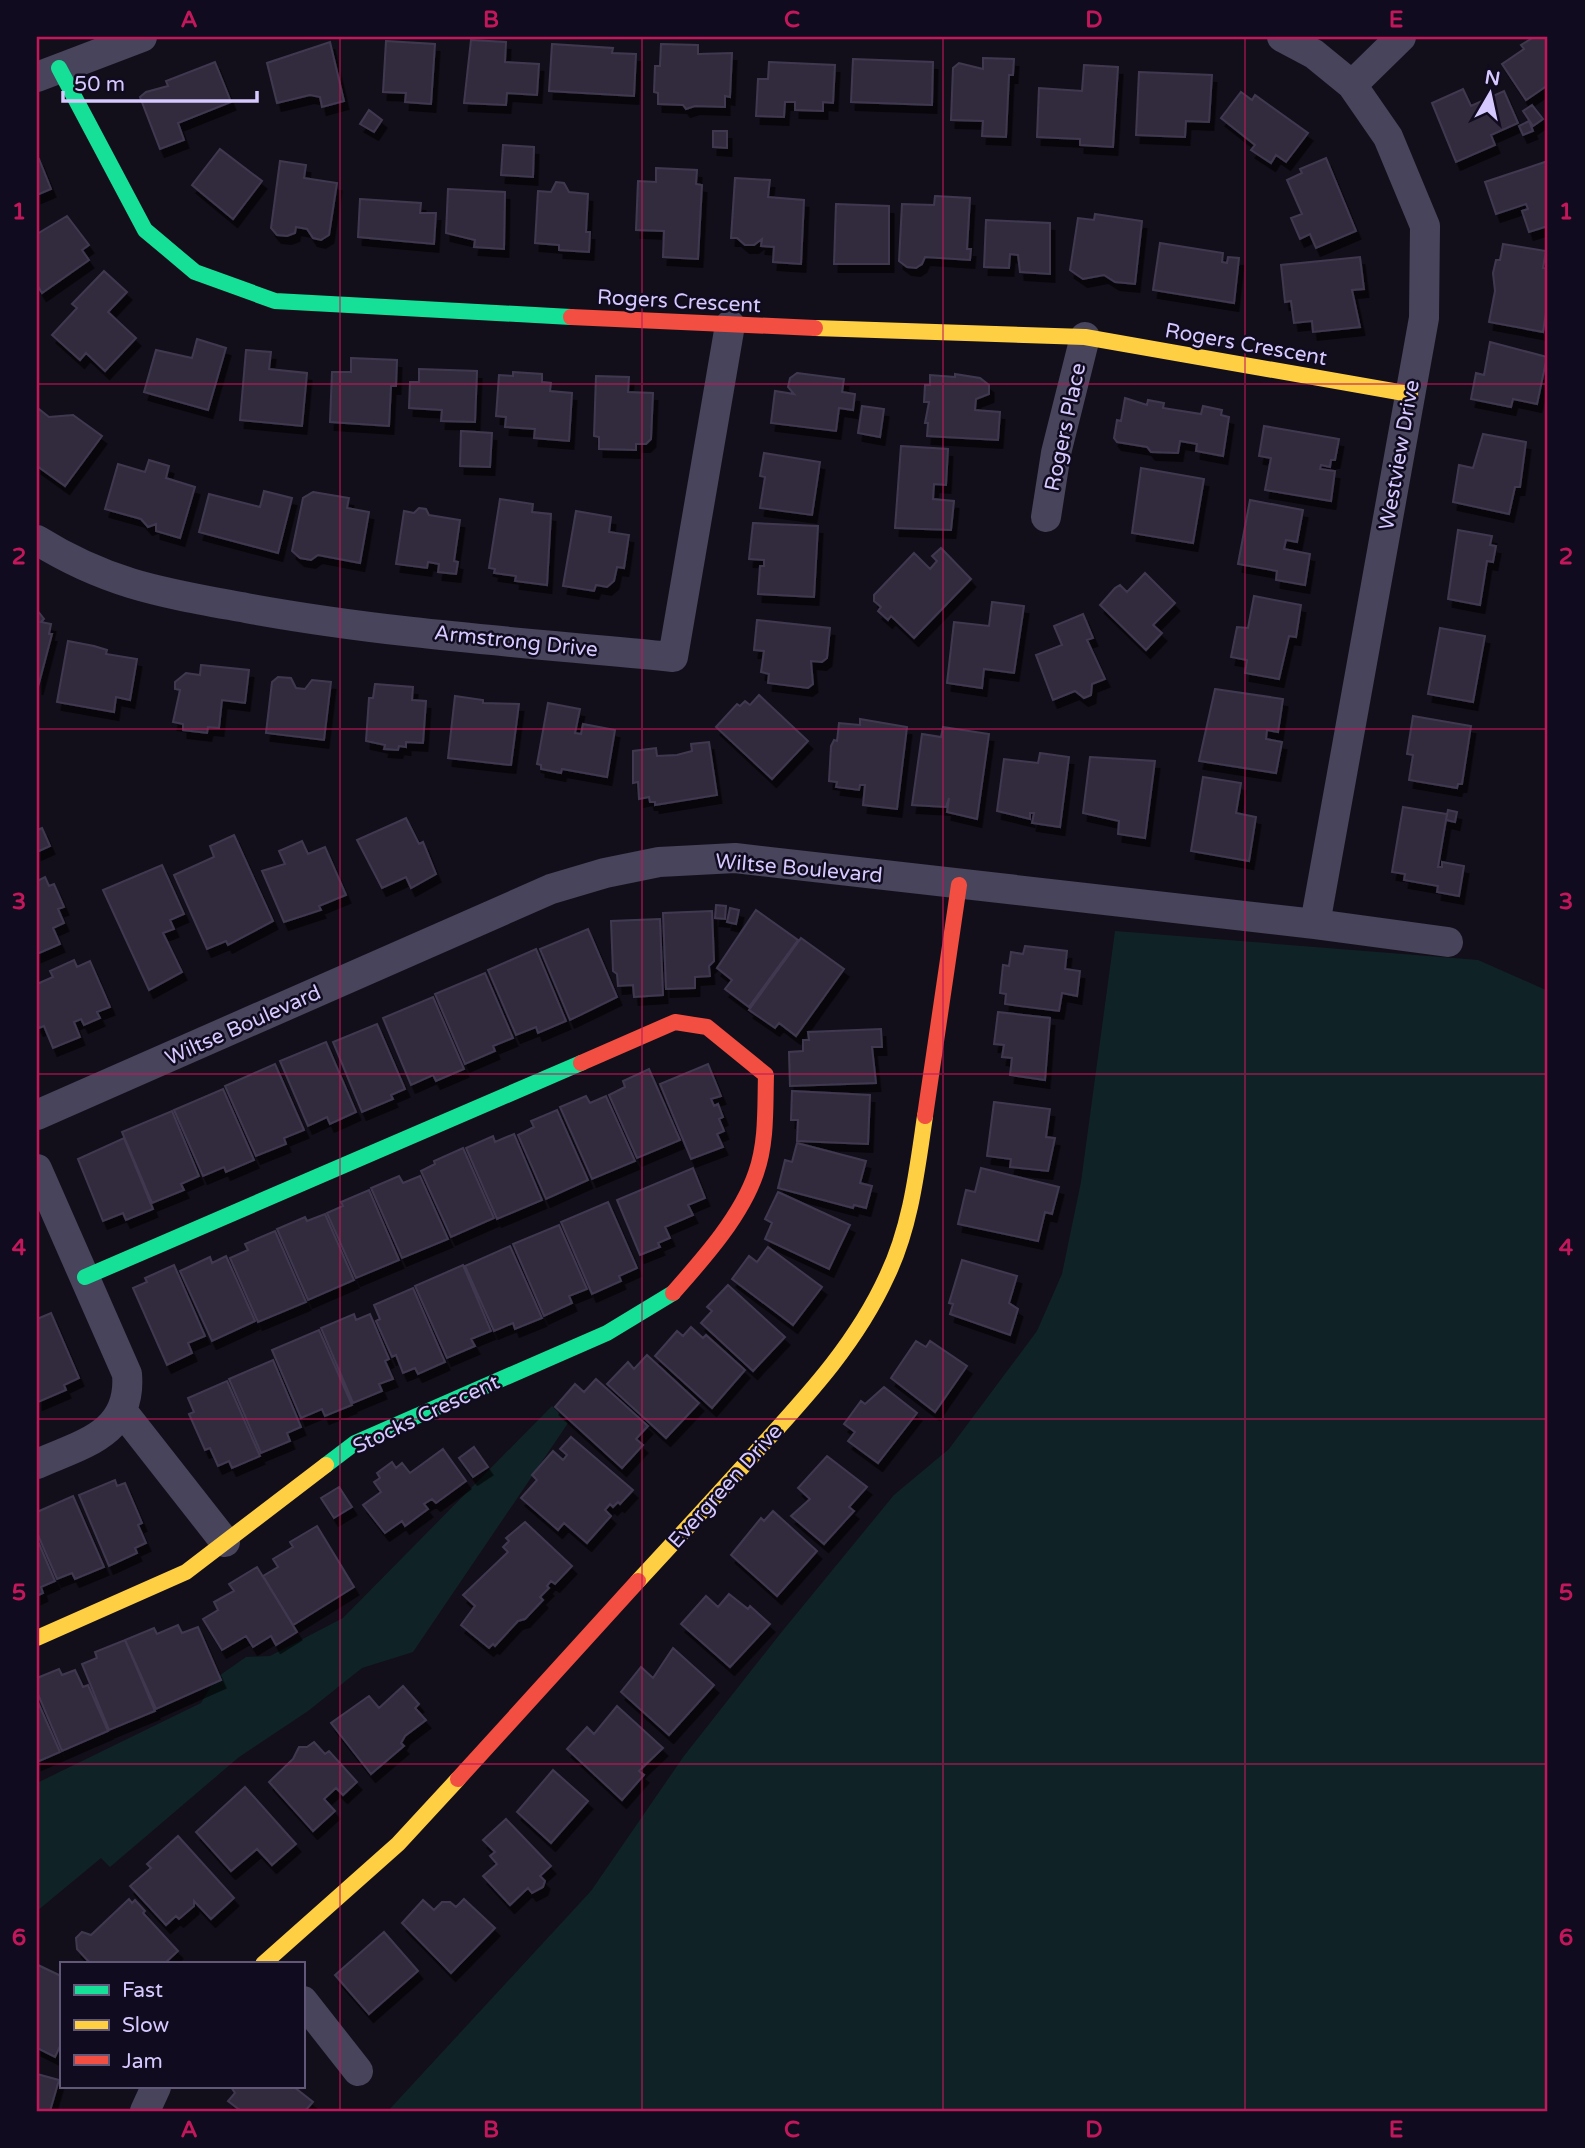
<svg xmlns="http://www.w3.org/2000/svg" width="1585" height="2148" viewBox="0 0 1585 2148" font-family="'Varela Round',sans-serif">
  <defs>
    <filter id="shadow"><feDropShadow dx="4.5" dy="8" stdDeviation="0" flood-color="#0009"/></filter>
  </defs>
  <rect width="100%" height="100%" fill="#130f1a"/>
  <path fill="#0f2327" d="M1115,931L1478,960L1548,991V2111H388L591,1891L684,1756L780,1634L894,1495L949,1449L1037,1331L1062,1274L1081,1182Z
    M552,1406L568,1423L413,1652L362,1668L308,1711L239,1757L110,1867L101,1858L37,1911V1783L201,1703L216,1678L246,1657L270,1656L343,1618Z"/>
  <path fill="#312c3e" stroke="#403950" stroke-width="2" filter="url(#shadow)" d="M1534,37H1548V85L1526,100L1502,64L1524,49L1521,45Z
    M471,40L506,42L505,62L539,64L537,95L507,93L506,105L464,103Z
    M386,41L435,44L431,104L405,102L406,93L383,92Z
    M330,42L344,101L322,107L320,97L310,95L277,103L267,63Z
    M552,44L613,48L612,53L636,54L634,96L549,91Z
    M661,44L698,45V54L732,53L730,97L725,96V107L695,106L686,109L683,105L658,104V93L654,92L655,66H660Z
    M983,58L1014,59L1013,75H1009L1006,137L982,136L983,121L951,120L953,68L959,63L983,69Z
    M853,59L933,62L932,105L851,102Z
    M215,62L231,102L178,123L184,140L160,149L140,97L146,92L168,86L166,81Z
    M769,62L835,65L833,103L823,102V111L795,110V102H785L784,117L756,116L758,79H768Z
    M1084,65L1118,67L1113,147L1080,145V139L1037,137L1039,88L1082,91Z
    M1139,72L1212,75L1209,122L1186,121L1185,137L1136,135Z
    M1463,89L1471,106L1504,91L1518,123L1491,135L1495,145L1456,162L1432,103Z
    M1241,92L1252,100L1255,95L1308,133L1286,162L1276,155L1271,163L1251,150L1255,145L1221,118Z
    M1532,105L1543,119L1533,126L1523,111Z
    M369,110L382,120L374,132L360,124Z
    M1529,121L1533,131L1523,135L1519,126Z
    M713,131H727V148L713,147Z
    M503,145L534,147L533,177L501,175Z
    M220,149L262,181L233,219L192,185Z
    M1326,158L1356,231L1316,248L1310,234L1300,239L1291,218L1302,214L1287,180L1302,173L1300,169Z
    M39,159L51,189L37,195V160Z
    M280,161L306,165L304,178L337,183L329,235L321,240L313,238L307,229L296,227L295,233L287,236L277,235L271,228Z
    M1548,161V226L1529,232L1522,211L1528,209L1526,204L1496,214L1485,182Z
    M656,168L697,170L696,184L702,185L698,259L663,257L664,231L636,230L638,181L656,182Z
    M735,178L770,180L768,197L804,200L801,264L773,262L774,247L761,246L762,239L754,245H745L737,238H731Z
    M556,182L564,183L569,192L588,194L586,232H590L589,252L559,250V245L535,243L538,191L551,192Z
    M448,189L505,192L504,249L474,247L475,240L446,233Z
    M935,196L970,198L967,249H971L970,260L925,257L922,264L916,268L907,267L899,261L902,204L934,205Z
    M360,199L421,203L420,213H436L434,244L358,237Z
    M836,204L889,206V264H834Z
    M1095,214L1142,221L1135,284L1115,282L1104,275L1083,279L1070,270L1078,218L1094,220Z
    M67,216L89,245L82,250L89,260L42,293L37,285V234Z
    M986,220L1050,223V274L1020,272L1018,255L1010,254L1009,268L984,267Z
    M1160,243L1223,253L1222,262L1227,263L1228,257L1239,258L1234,303L1153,290Z
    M1503,244L1546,251L1543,268L1548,269V300L1543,332L1489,322L1495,291L1493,273L1496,260H1500Z
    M1360,257L1364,289L1352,290L1360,327L1313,332L1312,321L1294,323L1291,301L1285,302L1281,265Z
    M104,271L127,292L108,312L136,338L105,371L86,353L80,360L52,335L77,308L72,304Z
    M197,339L226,348L208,410L144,392L156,350L192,358Z
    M1490,342L1547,357L1537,404L1513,399L1511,407L1471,399L1476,373L1484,375Z
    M246,350L271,352L269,369L307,373L302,426L240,420Z
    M351,358L397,360L396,386H391L389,426L330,422L332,372H351Z
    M419,369L477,371L475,422L441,421L442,410L409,408L410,382H419Z
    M513,372L542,374V382L551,383L550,391L572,393L569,441L534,438L535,429L505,427L506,417L496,416L499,375L513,376Z
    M797,373L844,379L842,392L855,394L853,410L839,408L836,431L771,423L775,391L794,394L788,387L790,378Z
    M955,374L980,378L989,385V394L976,399L975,410L1000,412L998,440L927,436L928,423H925L929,402H924L925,385H930V375L955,377Z
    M596,376L629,377L628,392L653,393L651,439L646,444H636V450L599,449V437L594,436Z
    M1125,398L1147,405L1148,400L1164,403L1163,408L1201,414L1203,406L1222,410L1221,415L1229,417L1223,456L1196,451L1197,444L1180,441L1178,453L1151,452L1147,447L1117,442L1114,438L1117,420L1121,421Z
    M862,406L884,409L880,437L858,433Z
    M39,409L49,417L73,415L102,436L65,486L37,466V413Z
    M1264,426L1339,439L1335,460H1331L1330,467L1321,465L1320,469L1335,471L1331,501L1265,490L1271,458L1259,456Z
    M461,431L492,433L490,467L460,466Z
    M1483,434L1526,442L1520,487H1515L1509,514L1453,502L1459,465L1473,468Z
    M901,446L948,449L946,485L934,484L933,499L954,501L951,530L895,528Z
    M764,453L820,462L812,515L760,508L765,477L760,476Z
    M149,460L169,466L166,478L195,487L180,538L156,531V524L148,527L141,519L105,509L118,464L145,472Z
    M1141,468L1204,479L1193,543L1132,533Z
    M264,491L292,498L278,553L199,532L209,494L260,507Z
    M313,492L349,498L347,508L369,512L360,563L318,555L311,560L300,558L292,551L303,498Z
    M500,499L533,504L532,512L551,514L547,585L515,581L516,576L494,573L495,569L489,568Z
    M1250,500L1303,510L1297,542L1286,540L1284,549L1310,554L1305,585L1276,580L1277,571L1238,564Z
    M419,508L426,509L429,515L460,520L454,561L458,562L456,574L438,572L439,564L428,562L427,568L396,564L404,511L414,513Z
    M576,511L611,517L609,532L629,535L624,568L617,567L614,581L607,587L596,585L594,591L563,586Z
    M753,523L818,526L814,597L758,594L760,566H764V560L749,559Z
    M1458,530L1492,536L1490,545L1496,546L1493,562L1487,561L1480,605L1448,599Z
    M941,548L971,579L914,638L891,616L888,620L878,611L881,607L874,601V595L914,553L930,569L937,561L932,556Z
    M1145,573L1175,603L1153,625L1162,633L1146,650L1100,605L1115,588L1120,585L1127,592Z
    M1254,596L1301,605L1296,637L1289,636L1279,679L1245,673L1247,660L1231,657L1237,627L1248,628Z
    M992,602L1024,606L1014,673L984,669L982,688L947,683L954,622L989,626Z
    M37,610L44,619L41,622L51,624L49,634H52L38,687Z
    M1083,614L1093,638L1087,640L1105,679L1092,684L1091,695L1084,698L1075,691L1053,700L1036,655L1062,645L1054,626Z
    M757,620L830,628L827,658L822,662L811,661L813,684L808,688L768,683L769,674L761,672L764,651L754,650Z
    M1440,628L1485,636L1473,702L1428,694Z
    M68,641L94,646L107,650L106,654L137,659L130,700L116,697L114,712L57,702Z
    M201,665L249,670L245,703L222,700L219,728L208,727L207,733L183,730V724L173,722L180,690L175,689V682L186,673L200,675Z
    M278,677L291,678L296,688L305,689L312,680L331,682L324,740L266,733L272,682Z
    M375,684L413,687L412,700L426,701L423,743L406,742V747L399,746L398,750L384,749L385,745L366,741L369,698H373Z
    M1215,689L1283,699L1278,732L1267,730L1266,739L1282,742L1276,773L1199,761Z
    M759,695L808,741L772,779L716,727L737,704L740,706L745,701L750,705Z
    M455,696L483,700V703L519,704L511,765L448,758Z
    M548,703L580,709L575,733L581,734L583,724L615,730L607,777L562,769L561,773L541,769V765L537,764Z
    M1413,716L1471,726L1462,784H1458L1457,788L1409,780L1413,755L1407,754Z
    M860,719L907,727L897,809L863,805L865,785H860L859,790L836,787L837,782L829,781L831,746L834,740L837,741L839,723L860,725Z
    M943,727L989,734L977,819L947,812L949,798L946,807L912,805L922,734L941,737Z
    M709,742L717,795L655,805V802H650L649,797L639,799L638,782L633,783V751L656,748L657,756L677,755L692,751L691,744Z
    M1040,753L1069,757L1060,827L1032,823L1034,813H1030V819L997,811L1004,759L1038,763Z
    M1090,757L1155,761L1145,838L1118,834L1119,821L1083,813Z
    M1203,777L1241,783L1236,813L1256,817L1249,861L1191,851Z
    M1403,807L1447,814L1438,867H1442V862L1464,866L1459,896L1437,892L1438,886L1404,880L1405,874L1392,872Z
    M1448,810L1457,812L1455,822L1446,820Z
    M406,818L419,844L423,842L436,874L411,888L406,877L382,888L357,840Z
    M42,828L50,846L37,852V830Z
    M234,835L273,921L228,945L226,941L207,949L174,875L214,857L210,846Z
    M302,841L308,854L325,847L346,895L319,906L321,910L284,922L262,871L285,864L279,851Z
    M162,865L184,914L170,920L174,929L163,933L182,972L149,990L103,890Z
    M45,877L49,886L54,884L64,907L58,909L64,923L53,928L60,944L37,954V881Z
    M716,905L726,906L725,919L715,918Z
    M730,908L739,910L736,924L727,922Z
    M756,910L798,940L749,1007L725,989L732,980L717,968Z
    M712,911L714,961L709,966L710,976L695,977V988L666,989L663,913Z
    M660,919L663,995L634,997L633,985L618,986L617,974L613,971L611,921Z
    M588,929L617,997L570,1020L540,949Z
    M801,938L844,969L796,1036L779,1023L775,1028L749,1010Z
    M1025,946L1067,951L1065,969L1080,971L1077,996L1062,993L1059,1011L1005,1004L1006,994L1000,993L1003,965L1009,966L1011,952L1023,954Z
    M536,949L566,1021L538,1033L536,1027L516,1035L488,970Z
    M74,960L77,967L90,961L110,1007L97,1012L100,1018L84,1025L81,1019L74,1022L80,1037L53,1048L44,1026L39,1028L37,1024V984L53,977L50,971Z
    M485,973L513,1038L493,1046L495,1051L465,1064L435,994Z
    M433,997L464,1069L436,1081L433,1075L411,1085L383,1018Z
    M998,1012L1050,1018L1045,1080L1010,1075L1012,1058L1002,1057L1004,1045L994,1044Z
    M377,1024L405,1089L391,1095L393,1099L362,1112L333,1042Z
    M881,1029L882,1047H872L876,1083L790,1086L789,1052L803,1051V1040H809L808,1032Z
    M326,1042L356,1112L330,1124L327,1117L308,1126L280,1061Z
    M275,1064L304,1130L284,1138L286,1144L256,1156L225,1086Z
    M708,1064L721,1096L711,1099L714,1106L718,1104L723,1117L719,1119L724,1131L717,1134L723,1147L691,1159L660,1084Z
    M649,1069L680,1140L637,1158L609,1095L625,1087L623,1081Z
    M223,1089L254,1160L226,1172L224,1167L203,1176L174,1110Z
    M792,1091L870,1095L868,1144L797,1141L798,1120H791Z
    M586,1096L590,1103L606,1096L635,1161L592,1179L560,1107Z
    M994,1102L1050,1109L1046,1137L1055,1138L1048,1171L1010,1167L1011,1159L987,1156Z
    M557,1110L588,1180L546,1199L518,1135L534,1127L531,1121Z
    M172,1111L199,1176L181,1184L184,1190L152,1203L122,1132Z
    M514,1134L542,1200L497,1219L466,1148L493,1136L495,1142Z
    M124,1138L153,1209L126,1220L123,1213L103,1221L78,1159Z
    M797,1143L866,1161L860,1183L872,1186L866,1208L854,1205L853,1208L778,1188L785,1160L792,1162Z
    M463,1148L494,1218L451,1237L421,1171L435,1164L434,1161Z
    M693,1168L705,1198L688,1205L693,1215L665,1227L670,1238L658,1243L660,1247L640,1255L617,1200Z
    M981,1168L1059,1187L1052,1214L1045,1212L1038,1241L958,1224L966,1190L975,1192Z
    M399,1176L403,1183L420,1176L448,1239L402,1258L371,1188Z
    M369,1190L399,1260L356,1278L327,1213L343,1206L341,1202Z
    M778,1192L850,1225L829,1269L765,1239L772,1223L765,1219Z
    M608,1202L637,1268L619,1276L621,1281L592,1294L561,1222Z
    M325,1214L354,1280L308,1300L277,1229L305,1217L307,1221Z
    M559,1225L587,1289L569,1296L572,1303L544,1316L513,1244Z
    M275,1231L306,1302L258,1322L230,1258L248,1250L245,1244Z
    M510,1246L542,1318L515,1329L513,1323L494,1331L465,1266Z
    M768,1247L822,1287L793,1325L732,1279L749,1256L757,1262Z
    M226,1256L255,1321L212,1341L180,1271L210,1257L212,1263Z
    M962,1260L1017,1276L1009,1303L1018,1309L1010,1335L950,1314L953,1304L949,1303Z
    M174,1265L205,1336L188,1343L192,1353L167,1365L133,1288L147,1282L145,1278Z
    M463,1265L491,1331L471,1339L475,1346L447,1358L415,1286Z
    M728,1285L785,1337L753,1371L701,1323L712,1311L707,1307Z
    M413,1288L445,1362L418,1374L415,1368L403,1373L396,1355L392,1357L376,1321L380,1319L374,1305Z
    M51,1313L79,1378L64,1385L66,1390L38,1402L37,1319Z
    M354,1314L356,1320L370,1314L389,1359L385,1361L393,1379L379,1384L382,1391L353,1403L321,1328Z
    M691,1327L703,1338L706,1335L745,1370L712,1408L655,1356L677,1331L683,1336Z
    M319,1330L352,1405L325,1416L322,1409L301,1418L272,1350Z
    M916,1341L926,1347L930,1341L967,1366L935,1412L891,1378Z
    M647,1355L699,1403L666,1438L607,1384L628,1362L634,1369Z
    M273,1360L301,1427L287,1433L290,1441L261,1453L229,1379Z
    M596,1379L648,1426L636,1439L643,1445L622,1468L555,1407L575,1384L584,1392Z
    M227,1381L260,1456L232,1468L229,1461L218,1466L210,1448L205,1450L189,1414L194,1412L188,1398Z
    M884,1387L917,1413L878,1463L848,1441L855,1432L844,1424L861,1401L865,1404Z
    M571,1437L633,1490L620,1504L618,1502L613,1507L610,1504L605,1510L611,1516L587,1543L564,1523L558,1530L521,1498L537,1480L532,1475L553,1451L563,1460L567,1455L560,1449Z
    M474,1447L488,1467L473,1477L459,1458Z
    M443,1449L466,1481L436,1503L432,1499L424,1504L428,1509L405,1526L402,1521L385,1533L363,1505L381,1492L374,1482L380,1478L377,1473L392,1462L396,1468L402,1463L410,1473Z
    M827,1456L867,1487L849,1507L854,1511L824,1544L791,1516L810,1499L798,1488Z
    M115,1480L117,1486L125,1483L142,1523L138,1525L146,1543L135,1548L137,1553L109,1566L79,1495Z
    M339,1487L352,1507L334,1518L321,1498Z
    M73,1496L104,1567L75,1579L72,1573L57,1579L37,1533V1512Z
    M773,1511L817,1551L777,1596L731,1555L761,1518L764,1521Z
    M525,1522L572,1566L555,1584L551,1581L547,1586L549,1588L540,1597L543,1600L525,1619L518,1621L495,1646L493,1644L489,1648L461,1625L475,1606L463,1595L508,1552L503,1547L509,1541L506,1538Z
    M317,1526L354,1587L293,1625L263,1576L278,1567L273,1559L293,1547L290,1542Z
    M37,1539L55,1581L41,1587L43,1593L37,1596Z
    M257,1567L297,1632L276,1645L271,1636L253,1647L246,1636L222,1650L203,1619L218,1610L214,1602L234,1591L229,1584Z
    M729,1594L748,1609L750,1606L770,1624L730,1667L681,1624L706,1596L718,1607Z
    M178,1625L182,1633L198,1627L221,1680L156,1709L125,1640L154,1628L157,1634Z
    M125,1640L155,1711L109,1730L82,1664L97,1658L95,1652Z
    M673,1648L714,1685L669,1735L621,1692L641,1667L653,1678Z
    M59,1669L62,1675L75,1670L83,1687L88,1685L108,1731L62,1751L37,1692V1678Z
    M403,1686L419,1704L415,1708L426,1720L405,1736L401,1743L404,1746L371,1774L331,1723L369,1696L379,1708Z
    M37,1700L60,1752L37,1762Z
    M617,1706L663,1748L639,1771L644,1775L622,1800L567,1749L587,1727L594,1734Z
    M314,1742L325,1754L329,1751L357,1782L343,1795L336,1788L324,1799L335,1811L313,1831L269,1782L293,1759L299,1747H307Z
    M553,1770L588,1801L551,1843L517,1812Z
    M245,1787L296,1844L272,1865L257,1849L231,1871L196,1832Z
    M506,1819L551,1866L540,1876L545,1881L543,1887L532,1893L528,1888L510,1905L483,1876L497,1864L490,1856L495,1852L483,1840Z
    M178,1836L234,1898L211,1919L194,1901V1906L179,1919L176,1916L166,1925L130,1886L151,1868L147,1864Z
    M129,1899L132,1903L135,1900L145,1911L143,1913L178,1951L164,1964H91L77,1949L76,1938L82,1932L91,1935Z
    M464,1899L495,1928L451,1973L402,1923L423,1900L434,1910L442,1902H450L456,1907Z
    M384,1932L418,1971L369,2014L335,1975Z
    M38,1965L61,1976V2044L55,2057L37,2048Z
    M37,2074L59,2080L50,2111H37Z
    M231,2087H294L313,2102L305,2111H241L228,2101L235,2093Z"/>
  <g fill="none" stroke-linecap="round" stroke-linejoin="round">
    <path stroke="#48445b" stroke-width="30" d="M1282,37L1314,54L1352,85L1388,137L1425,226L1424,318L1315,924
      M37,77L142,37
      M1352,85L1401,37
      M1046,517L1056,453L1085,337
      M37,540C109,585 165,593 246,608C387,634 531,643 673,657L730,325
      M37,1115L551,889L605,873L659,862L735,858L1315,924L1448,942
      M37,1169L127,1374C132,1434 82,1444 37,1464
      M123,1412L225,1542
      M303,2001L358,2071
      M145,2111L156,2087"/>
    <path stroke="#16e098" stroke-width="16" d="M59,68L145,230L195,272L275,301L571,317
      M85,1277L581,1063
      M326,1465L355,1443L607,1333L673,1293"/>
    <path stroke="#ffcf43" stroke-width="16" d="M815,328L1085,337L1410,394
      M638,1581C678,1538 718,1494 757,1451C807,1396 856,1344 887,1276C911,1226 917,1170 925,1116
      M37,1638L186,1572L326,1465
      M263,1964L398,1844L458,1779"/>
    <path stroke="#f24e42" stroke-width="16" d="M571,317L815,328
      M581,1063L675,1022L707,1027L766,1075C765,1107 767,1142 756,1173C741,1217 703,1259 673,1293
      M925,1116L959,885
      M458,1779L638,1581"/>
  </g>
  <path fill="none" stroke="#c2185b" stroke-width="2" stroke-opacity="0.55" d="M340,37V2111M642,37V2111M943,37V2111M1245,37V2111M37,384H1548M37,729H1548M37,1074H1548M37,1419H1548M37,1764H1548"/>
  <g text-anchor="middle" stroke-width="5" stroke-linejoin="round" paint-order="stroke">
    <g font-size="21" fill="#d6c9ff" stroke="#110b1f">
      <text transform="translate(679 301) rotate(3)" y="7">Rogers Crescent</text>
      <text transform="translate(1246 344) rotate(10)" y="7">Rogers Crescent</text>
      <text transform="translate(1065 427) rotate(-78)" y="7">Rogers Place</text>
      <text transform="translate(1399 455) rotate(-80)" y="7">Westview Drive</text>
      <text transform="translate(516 641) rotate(6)" y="7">Armstrong Drive</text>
      <text transform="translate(799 868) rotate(5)" y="7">Wiltse Boulevard</text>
      <text transform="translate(243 1025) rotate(-24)" y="7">Wiltse Boulevard</text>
      <text transform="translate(426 1414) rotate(-25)" y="7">Stocks Crescent</text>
      <text transform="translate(725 1486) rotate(-48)" y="7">Evergreen Drive</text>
    </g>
  </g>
  <rect width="1585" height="2148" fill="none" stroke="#110b1f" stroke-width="77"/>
  <rect x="60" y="1962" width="245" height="126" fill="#110b1f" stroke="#605779" stroke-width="2"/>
  <rect x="74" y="1985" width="35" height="10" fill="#16e098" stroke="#605779" stroke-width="2"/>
  <text x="122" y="1997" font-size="21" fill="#d6c9ff">Fast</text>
  <rect x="74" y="2020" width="35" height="10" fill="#ffcf43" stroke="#605779" stroke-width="2"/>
  <text x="122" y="2032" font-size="21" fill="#d6c9ff">Slow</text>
  <rect x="74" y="2055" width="35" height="10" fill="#f24e42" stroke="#605779" stroke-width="2"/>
  <text x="122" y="2068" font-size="21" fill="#d6c9ff">Jam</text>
  <g transform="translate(1490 94) rotate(9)" stroke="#110b1f" stroke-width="5" paint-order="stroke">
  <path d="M0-5L12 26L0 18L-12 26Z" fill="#d6c9ff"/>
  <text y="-10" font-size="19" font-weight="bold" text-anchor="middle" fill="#d6c9ff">N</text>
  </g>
  <path d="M63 91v10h194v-10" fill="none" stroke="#d6c9ff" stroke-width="3.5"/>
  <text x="74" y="91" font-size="21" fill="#d6c9ff" stroke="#110b1f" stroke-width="5" paint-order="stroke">50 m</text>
  <rect x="38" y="38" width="1508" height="2072" fill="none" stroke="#c2185b" stroke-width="2.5"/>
  <g font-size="23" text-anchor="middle" font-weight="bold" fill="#c2185b">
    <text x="189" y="27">A</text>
    <text x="491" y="27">B</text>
    <text x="792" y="27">C</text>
    <text x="1094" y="27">D</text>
    <text x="1396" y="27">E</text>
    <text x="19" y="219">1</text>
    <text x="1566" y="219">1</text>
    <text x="19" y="564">2</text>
    <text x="1566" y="564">2</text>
    <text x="19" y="909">3</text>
    <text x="1566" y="909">3</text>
    <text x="19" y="1255">4</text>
    <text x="1566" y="1255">4</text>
    <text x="19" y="1600">5</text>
    <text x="1566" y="1600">5</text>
    <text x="19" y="1945">6</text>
    <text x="1566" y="1945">6</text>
    <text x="189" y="2137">A</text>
    <text x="491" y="2137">B</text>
    <text x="792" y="2137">C</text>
    <text x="1094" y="2137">D</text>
    <text x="1396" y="2137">E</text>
  </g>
</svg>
